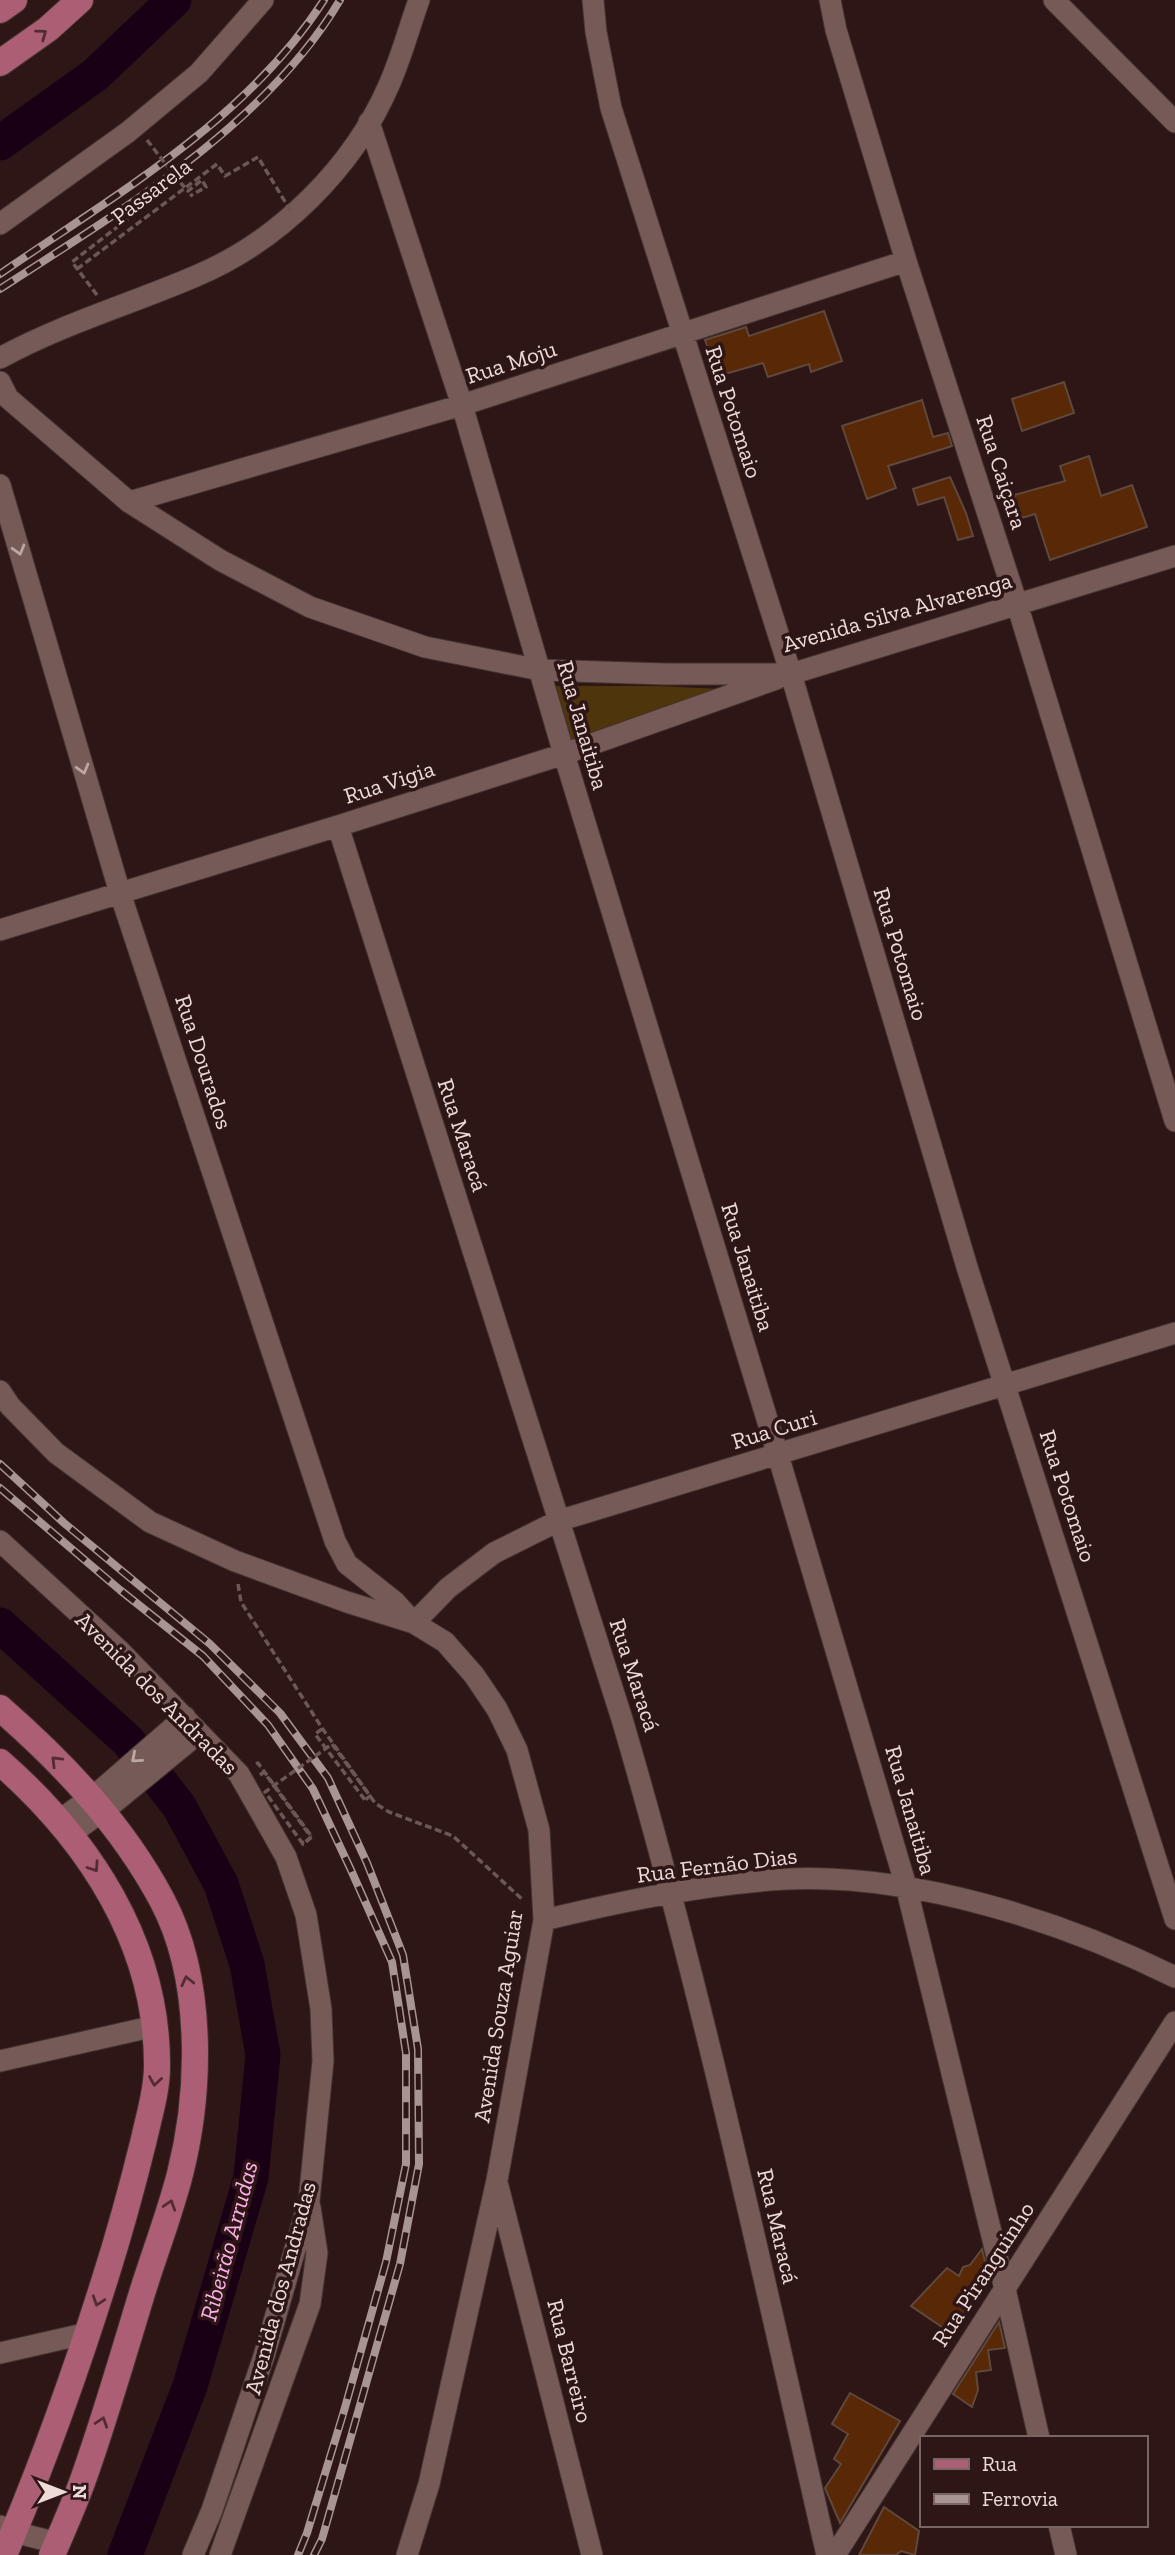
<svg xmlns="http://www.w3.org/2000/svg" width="1175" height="2555" viewBox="0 0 1175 2555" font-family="'Zilla Slab',serif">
  <rect width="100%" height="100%" fill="#2d1615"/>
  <path fill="#4f350b" d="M556,686H657L721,689L571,743Z"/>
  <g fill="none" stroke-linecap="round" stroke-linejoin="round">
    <path stroke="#1a0015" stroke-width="35" d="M0,143L95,75L174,0
      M0,1625L128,1741L179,1806L221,1884L247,1964L263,2055L251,2177L190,2386L125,2555"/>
  </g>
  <path fill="#592806" stroke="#5f483c" stroke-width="2" d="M824,311L842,361L811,372L809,364L768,377L763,363L718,376L705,340L746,327L749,336Z
    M1064,382L1074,413L1022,431L1012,399Z
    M922,400L933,437L948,433L952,446L888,466L896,488L867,499L842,426Z
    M1089,456L1101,496L1132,485L1147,527L1050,560L1035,514L1022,518L1014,495L1065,481L1060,466Z
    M950,477L966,513L973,536L958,540L944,497L918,505L913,489Z
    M982,2249L988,2274L951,2333L911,2306L947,2268L959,2276L963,2267L970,2265Z
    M999,2322L1005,2348L988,2350L991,2370L976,2372L978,2390L972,2407L953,2394Z
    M850,2393L900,2421L840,2523L825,2488L841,2464L834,2459L848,2434L832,2424Z
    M884,2507L919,2531L915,2555L901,2551L896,2555H859Z"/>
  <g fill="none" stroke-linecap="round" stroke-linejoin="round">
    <defs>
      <path id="minor" d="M593,0L596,32L611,108L791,674L967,1267L1175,1919
        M830,0L836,30L906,261L1017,604L1175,1121
        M1054,0L1175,122
        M369,122L462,405L564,754L778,1455L906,1886L1005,2289L1039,2438
        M0,224L128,132L199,73L263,0
        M0,358C62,324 131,304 196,276C279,241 353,168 389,85C401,58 409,28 419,0
        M0,382L8,398L129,502L220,560L310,607L425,647L540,670L665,674H791L1175,556
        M0,485L120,893L335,1541L347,1564L395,1602L414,1623L448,1588L494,1553L558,1521L1175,1333
        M129,502L462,405L906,261
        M338,826L622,1719C703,1994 763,2276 827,2555
        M0,930L338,826L564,754L776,679
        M0,1391L10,1406L56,1453L150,1522L235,1561L347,1602L414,1623L445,1642L474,1675L497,1709L517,1750L539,1830L544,1920L497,2180L429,2484L407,2555
        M0,1541L120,1651L239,1774L286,1857L306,1915L321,2009L323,2061L309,2201L264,2356L212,2510L193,2555
        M60,1820L101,1790L185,1717
        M71,1834L116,1801L199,1733
        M544,1920C623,1901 705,1884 786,1879C913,1873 1062,1921 1175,1977
        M0,2061L155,2026
        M498,2186L592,2555
        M0,2353L88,2333
        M1059,2525L1066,2555
        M0,2526L14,2532L57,2543
        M220,2555L310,2304L317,2253L310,2207
        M835,2555L1175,2022"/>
      <path id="major" d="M0,10L14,0
        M0,63L48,29L80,0
        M0,1708C64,1764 122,1825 162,1900C204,1979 201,2091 180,2174C170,2213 155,2252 143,2290C124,2352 106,2415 84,2477C75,2503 63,2529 52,2555
        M0,1762C89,1840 158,1944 157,2067C157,2091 149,2116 144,2139C132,2188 119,2235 104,2282C75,2374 42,2466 4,2555"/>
    </defs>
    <use href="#minor" stroke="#443331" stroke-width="23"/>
    <use href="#major" stroke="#443331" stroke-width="28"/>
    <path stroke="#6c5755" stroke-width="3.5" stroke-dasharray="7 3.5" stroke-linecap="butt" d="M97,295L72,262L178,180L188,191L202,180L206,187L190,196
      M238,1584L241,1602L322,1728L375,1803L389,1812L453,1836L523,1900
      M322,1729L315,1734L365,1800
      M256,1764L258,1763L312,1837L303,1844L302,1841
      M260,1775L264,1772L311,1837"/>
    <use href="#minor" stroke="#755a57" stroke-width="21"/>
    <use href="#major" stroke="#ac5f74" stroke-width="26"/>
    <defs>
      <path id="rail" d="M0,274C116,194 246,121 324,0
        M0,289C119,212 267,124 340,0
        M0,1464L64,1523L210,1644L280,1713L328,1778L367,1863L403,1955L418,2049L419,2164L400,2264L322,2539L314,2555
        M0,1488L120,1590L203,1656L268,1725L313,1789L351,1870L392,1962L406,2053V2164L386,2262L344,2411L307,2533L298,2555"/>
    </defs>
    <use href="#rail" stroke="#a79493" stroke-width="8"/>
    <use href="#rail" stroke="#2d1615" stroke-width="5" stroke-dasharray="16" stroke-linecap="butt"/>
    <path stroke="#6c5755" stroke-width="3.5" stroke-dasharray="7 3.5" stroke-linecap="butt" d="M147,140L178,180
      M77,269L217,164L225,176L258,157L293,215
      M311,1837L303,1844L265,1792L332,1744L370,1796L365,1800"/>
  </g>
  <defs><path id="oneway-chevron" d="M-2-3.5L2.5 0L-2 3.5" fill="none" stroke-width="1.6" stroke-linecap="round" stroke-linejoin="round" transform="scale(1.75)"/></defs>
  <g stroke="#532c32">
    <use href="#oneway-chevron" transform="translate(42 34) rotate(-36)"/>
    <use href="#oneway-chevron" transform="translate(56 1761) rotate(-135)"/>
    <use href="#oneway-chevron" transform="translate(94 1867) rotate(56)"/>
    <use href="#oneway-chevron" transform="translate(187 1981) rotate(-103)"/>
    <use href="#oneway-chevron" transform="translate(155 2081) rotate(99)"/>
    <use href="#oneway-chevron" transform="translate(170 2205) rotate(-72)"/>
    <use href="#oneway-chevron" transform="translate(98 2301) rotate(108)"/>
    <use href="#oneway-chevron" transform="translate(102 2422) rotate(-72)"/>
  </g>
  <g stroke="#bca7a5">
    <use href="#oneway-chevron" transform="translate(19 550) rotate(74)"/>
    <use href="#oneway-chevron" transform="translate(83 769) rotate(74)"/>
    <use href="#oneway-chevron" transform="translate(136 1758) rotate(139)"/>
  </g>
  <g text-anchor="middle" stroke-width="7" stroke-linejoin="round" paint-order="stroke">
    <g font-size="23" fill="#ecdbd9" stroke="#2d1615">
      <text transform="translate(151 191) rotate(-37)" y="8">Passarela</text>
      <text transform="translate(511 362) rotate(-18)" y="8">Rua Moju</text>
      <text transform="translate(734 412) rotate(72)" y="8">Rua Potomaio</text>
      <text transform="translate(1002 472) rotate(72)" y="8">Rua Caiçara</text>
      <text transform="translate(897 612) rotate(-16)" y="8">Avenida Silva Alvarenga</text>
      <text transform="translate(583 725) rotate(74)" y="8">Rua Janaitiba</text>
      <text transform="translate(389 782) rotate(-18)" y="8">Rua Vigia</text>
      <text transform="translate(901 954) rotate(73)" y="8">Rua Potomaio</text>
      <text transform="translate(204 1062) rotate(72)" y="8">Rua Dourados</text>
      <text transform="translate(463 1135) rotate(72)" y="8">Rua Maracá</text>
      <text transform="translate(748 1267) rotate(73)" y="8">Rua Janaitiba</text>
      <text transform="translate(774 1429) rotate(-17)" y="8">Rua Curi</text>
      <text transform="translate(1068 1496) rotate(72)" y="8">Rua Potomaio</text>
      <text transform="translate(635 1675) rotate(72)" y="8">Rua Maracá</text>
      <text transform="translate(157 1693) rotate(45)" y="8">Avenida dos Andradas</text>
      <text transform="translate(911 1810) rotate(74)" y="8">Rua Janaitiba</text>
      <text transform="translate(717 1865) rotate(-7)" y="8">Rua Fernão Dias</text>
      <text transform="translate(498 2016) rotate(-81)" y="8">Avenida Souza Aguiar</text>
      <text transform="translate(778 2226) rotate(77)" y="8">Rua Maracá</text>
      <text transform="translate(983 2274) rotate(-57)" y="8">Rua Piranguinho</text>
      <text transform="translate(280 2288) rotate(-75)" y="8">Avenida dos Andradas</text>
      <text transform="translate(570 2361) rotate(76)" y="8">Rua Barreiro</text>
    </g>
    <g font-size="24" font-style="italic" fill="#fdb1ea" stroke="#2d1615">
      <text transform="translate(229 2241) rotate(-75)" y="8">Ribeirão Arrudas</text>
    </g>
  </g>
  <rect x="920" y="2436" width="228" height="91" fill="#2d1615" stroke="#796563" stroke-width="2"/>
  <rect x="934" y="2459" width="35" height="10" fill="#ac5f74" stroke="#796563" stroke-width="2"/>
  <text x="982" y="2471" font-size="21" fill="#ecdbd9">Rua</text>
  <rect x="934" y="2494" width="35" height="10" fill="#a79493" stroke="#796563" stroke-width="2"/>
  <text x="982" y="2506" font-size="21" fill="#ecdbd9">Ferrovia</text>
  <g transform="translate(63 2492) rotate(90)" stroke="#2d1615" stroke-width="5" paint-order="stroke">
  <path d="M0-5L12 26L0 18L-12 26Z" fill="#ecdbd9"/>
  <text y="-10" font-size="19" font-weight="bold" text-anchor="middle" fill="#ecdbd9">N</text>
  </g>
</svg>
